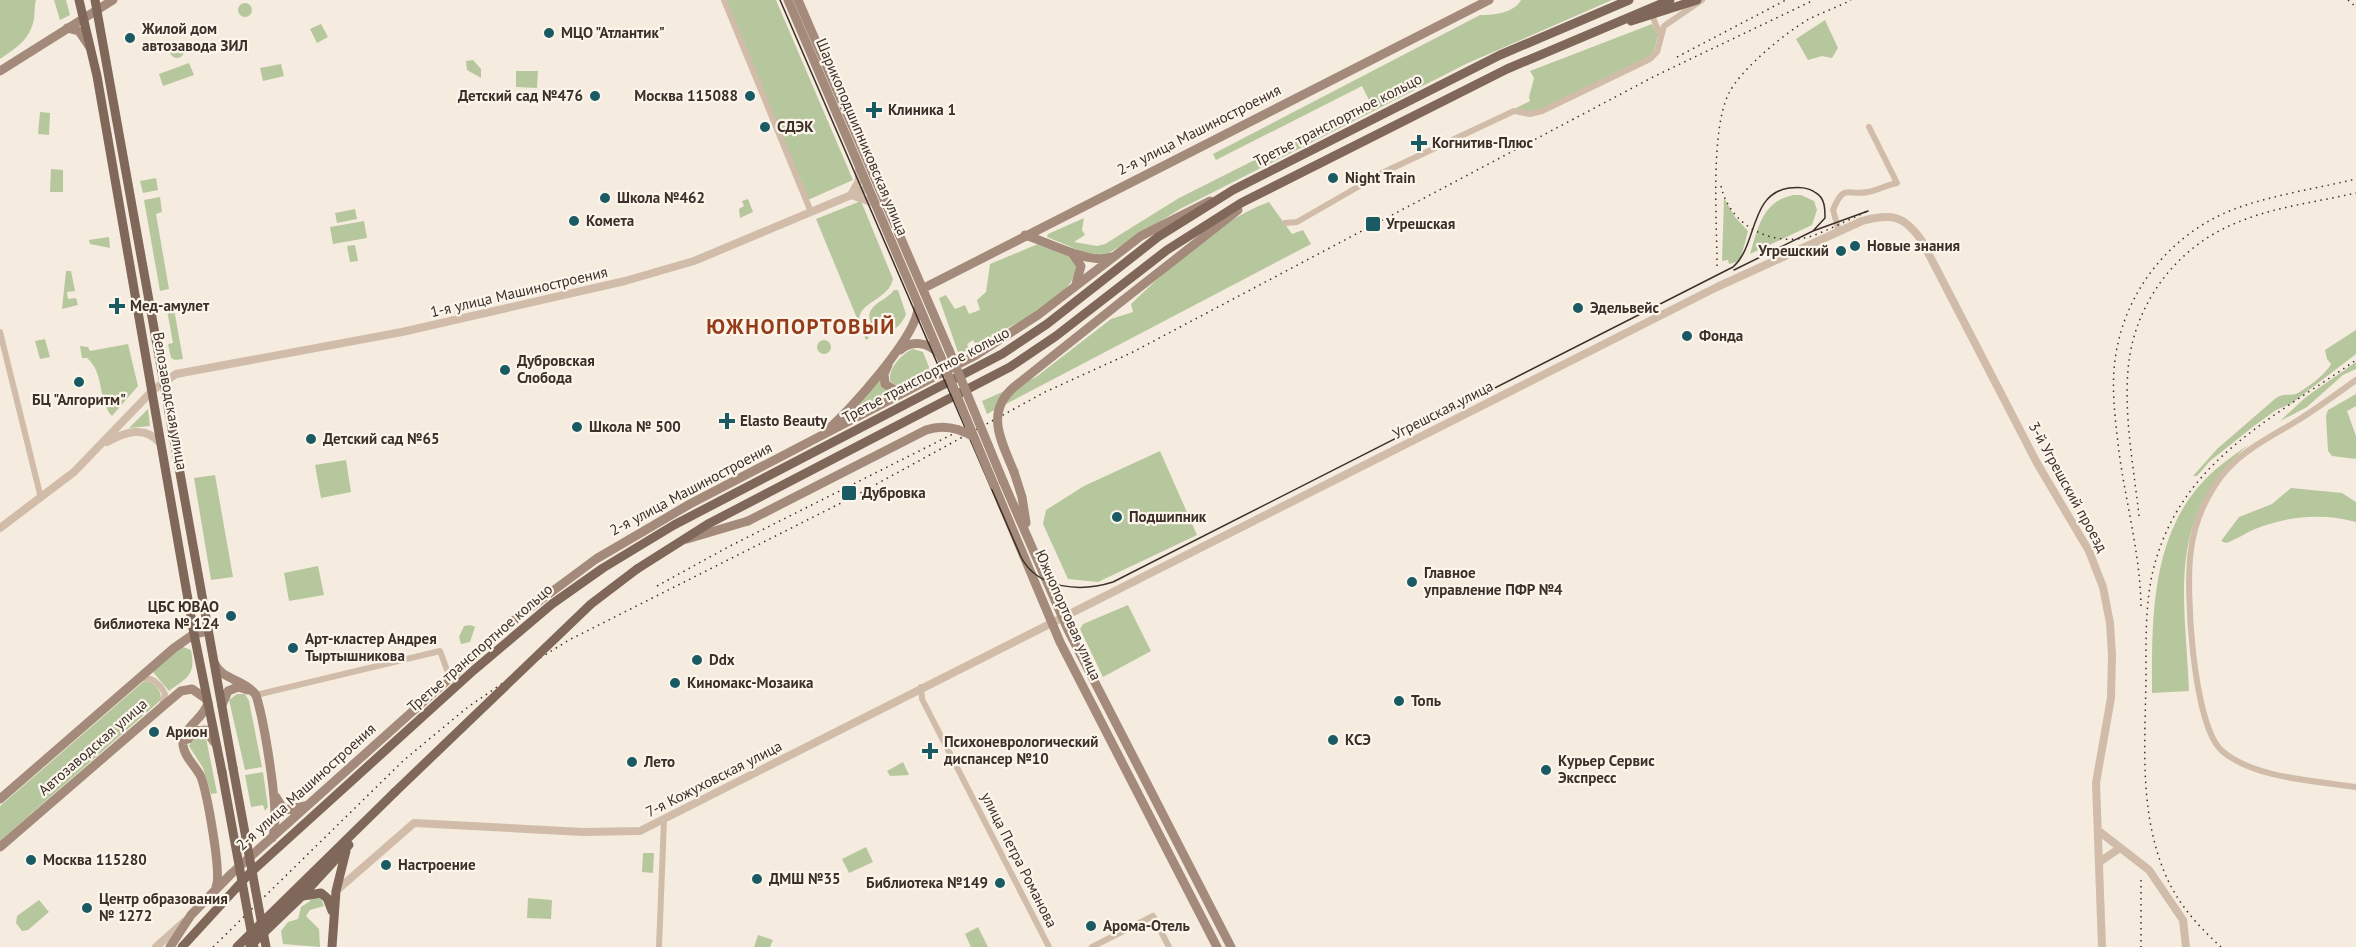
<svg xmlns="http://www.w3.org/2000/svg" width="2356" height="947" viewBox="0 0 2356 947" font-family="'PT Sans',sans-serif">
  <rect width="100%" height="100%" fill="#f5ecdf"/>
  <path fill="#b7c79d" d="M0,0H36C34,7 35,12 34,19C30,40 16,48 0,59Z
    M54,0H66L70,15L60,20Z
    M725,0H776L853,180L808,200Z
    M1521,0H1612L1468,63L1180,209L1106,255L1083,252L1047,237L1048,234L1084,218L1082,230L1085,235L1074,242L1097,246L1105,244L1179,198L1370,102L1362,86L1216,160L1213,154L1480,15C1494,15 1514,13 1521,0Z
    M238 10a7 7 0 1 1 14 0a7 7 0 1 1-14 0Z
    M1825,20L1838,48L1832,58L1822,56L1808,60L1796,39Z
    M321,24L328,37L317,43L310,29Z
    M1652,24L1658,36L1653,55L1535,112L1516,110V108L1530,101L1529,97L1534,78L1530,71Z
    M170 51a7 7 0 1 1 14 0a7 7 0 1 1-14 0Z
    M473,60L481,69V78L467,70L466,61Z
    M189,63L194,75L163,86L159,74Z
    M281,64L284,76L263,81L260,68Z
    M516,71H538L537,88L516,87Z
    M40,112L50,113L49,135L38,134Z
    M51,169L63,170V192H50Z
    M156,178L158,190L143,193L140,181Z
    M1793,195H1801L1814,201L1817,210L1812,225L1750,254C1758,228 1762,202 1793,195Z
    M160,197L162,212L156,214L169,289L160,291L144,200Z
    M1724,198L1735,217L1748,231L1740,261L1729,264L1728,260L1722,261Z
    M748,199L753,212L740,218L739,209L744,206L742,201Z
    M861,201L893,279C888,305 839,303 869,338L866,340L816,219Z
    M1269,202L1292,234L1303,230L1311,244L987,414L982,401L1036,377L1111,319L1133,312L1131,304C1170,267 1217,221 1269,202Z
    M355,209L357,219L337,223L335,213Z
    M364,221L367,238L333,244L330,227Z
    M109,237L110,248L90,244L89,240Z
    M1038,244L1070,257L1076,266C1077,299 1001,330 976,345L973,340L967,344L969,349L959,355L939,298L946,295L955,309L965,305L969,314L980,310L977,300L986,292L990,264Z
    M355,245L358,261L350,262L347,246Z
    M66,271H71L75,291L67,292L68,299L76,298L78,305L62,309Z
    M894,290H898L906,314C900,330 884,339 871,324C863,304 886,302 894,290Z
    M174,309L183,359L175,360L171,358L168,344L173,343L167,310Z
    M2356,330V354L2292,403L2276,410L2254,426L2210,461L2197,476H2193L2217,449L2276,398C2283,393 2289,396 2296,394C2306,389 2326,374 2331,364L2327,359L2325,350Z
    M45,339L50,357L40,359L35,341Z
    M817 347a7 7 0 1 1 14 0a7 7 0 1 1-14 0Z
    M128,344L138,386L112,416C97,400 105,373 87,358H82L80,346L88,347L90,351Z
    M913,349L923,352L931,372L907,385L896,386L890,381C888,369 902,353 913,349Z
    M2356,362V369L2343,375L2307,407L2280,421L2306,397Z
    M882,377L895,393L844,420Z
    M2356,394V406L2347,411L2356,436V459L2332,456L2328,451L2326,416L2328,410Z
    M148,409L150,426L129,428Z
    M2248,445C2165,520 2185,591 2189,691L2152,693C2152,615 2150,527 2215,470C2225,461 2237,453 2248,445Z
    M1160,451L1197,535L1098,582L1068,579L1043,524L1046,510L1084,486Z
    M346,460L351,492L321,498L315,465Z
    M215,475L233,577L211,580L194,478Z
    M2291,488L2342,493L2356,502V522C2323,513 2287,516 2255,529C2245,533 2236,540 2226,543L2221,541L2239,517L2272,504Z
    M318,566L324,595L289,601L284,573Z
    M1128,605L1151,651L1103,677L1080,629L1083,624Z
    M470,625L475,627L470,642L461,644L459,637L464,626Z
    M181,646L191,650C196,675 188,677 169,691L153,672Z
    M144,681C154,681 162,691 161,700L0,841V806Z
    M237,694H245L249,701L262,767L245,770L229,700Z
    M205,733L217,793L211,794L203,768L189,746L194,735Z
    M903,762L909,775L890,776L887,771Z
    M263,772L268,807L265,811L263,805L251,807L245,775Z
    M866,847L873,862L849,873L842,859Z
    M643,853H654L653,873L642,872Z
    M312,896L321,898L324,906L310,910L306,916L319,929L320,947L283,944L281,931L288,922L298,919L301,907L310,901Z
    M528,898L552,900L551,919L527,918Z
    M39,900L49,912L28,930L22,931L16,923L17,916Z
    M978,927L988,947H971L965,934Z
    M758,935L773,940L770,947H754Z"/>
  <g fill="none" stroke-linecap="round" stroke-linejoin="round">
    <path stroke="#d0bca9" stroke-width="6" d="M724,0L811,212
      M1652,15L1660,35
      M1285,223L1297,222L1382,173L1514,111L1530,114L1542,111L1650,59L1657,52L1664,26L1702,0
      M1839,231L1833,210C1844,183 1847,196 1868,192C1878,190 1887,185 1897,183L1869,127
      M0,332L41,498
      M2356,380C2338,393 2319,407 2300,419C2271,437 2241,450 2220,478C2205,499 2194,524 2191,550C2185,589 2193,722 2221,750C2251,778 2317,781 2356,787
      M142,678C153,677 160,684 165,694L162,706
      M921,687L922,699L1049,947
      M256,695L440,651L450,678
      M659,947L664,820
      M1092,947L1153,916L1169,947"/>
    <path stroke="#d0bca9" stroke-width="8" d="M852,193L859,181V168
      M851,195L874,203
      M107,442C125,432 145,425 160,443
      M0,528L74,472L153,390L176,374L402,332L625,281L694,261L868,188
      M2100,832L2149,870L2183,920L2186,947
      M2101,861L2120,848
      M336,891L414,823L583,832L640,831L1717,287L1862,221C1891,213 1904,215 1922,241L2037,463L2089,551L2103,587L2110,623L2112,655L2111,698L2096,783L2102,947
      M156,947L184,922"/>
    <path stroke="#a48a7a" stroke-width="9" d="M788,0L940,355
      M798,0L949,350
      M67,28L79,31L89,46
      M0,71L113,0
      M1025,235C1048,242 1089,265 1112,257
      M1072,253L1081,266L1076,284
      M924,288L1489,0
      M1122,301L1238,210
      M900,350C912,340 927,342 938,353
      M888,365L884,374L885,384L896,391L905,390
      M826,431C849,412 918,335 918,307
      M1014,472L1022,497L1026,523
      M1003,481L1068,630L1231,947
      M994,485L1060,642L1217,947
      M687,539L748,521
      M215,664C222,680 244,679 256,695C263,718 282,818 272,838
      M222,705L228,691L238,687L248,690
      M188,739L194,731L206,730L214,742
      M276,797L284,810L305,806
      M0,799L174,648L194,634L208,631
      M0,847L162,707L181,691L192,689L205,698L208,703C203,720 182,727 183,745C184,757 196,766 201,777C207,793 222,874 216,887
      M170,947L191,915L231,874L519,616L596,559L690,504L976,355L1038,315L1141,236L1210,201"/>
    <path stroke="#7f6759" stroke-width="9" d="M79,0L97,76L194,634L222,772
      M95,0L233,768
      M1631,21L1697,0
      M637,569L708,524L1010,367L1056,336L1167,250L1241,203L1507,69L1670,0
      M303,896L321,893L327,898L332,911
      M250,946L301,897L349,845
      M182,947L249,874L474,670L552,604L603,568L674,525L1002,354L1047,324L1158,237L1233,190L1500,55L1629,0
      M237,947L395,792
      M332,947L336,891L346,851"/>
    <path stroke="#3c3029" stroke-width="1.5" d="M780,0L1021,557C1038,590 1082,592 1113,582L1733,267C1758,245 1749,194 1789,188C1799,187 1808,187 1816,193C1825,198 1825,209 1825,218L1813,231
      M1734,270L1813,231L1868,211"/>
    <path stroke="#3c3029" stroke-width="1.5" stroke-dasharray="1.5 4.5" stroke-linecap="butt" d="M2348,0L2356,7
      M1677,57L1786,0
      M1721,186C1730,226 1772,248 1812,236C1831,229 1850,219 1868,211
      M1717,266C1717,223 1710,130 1729,93C1741,69 1785,33 1809,19C1823,12 1838,7 1851,0
      M2139,516C2134,469 2124,418 2128,370C2133,305 2176,247 2236,223C2273,207 2317,202 2356,193
      M657,586L730,546L953,434
      M2141,606C2140,553 2126,504 2119,452C2116,425 2112,397 2114,370C2119,299 2166,236 2232,210C2271,195 2315,189 2356,179
      M2141,880V947
      M213,947L404,760L468,707L532,663L569,640L851,498L1045,392L1131,353L1655,76L1814,0
      M2221,947C2199,927 2178,904 2166,876C2139,814 2145,745 2146,679C2146,644 2145,609 2152,575C2158,548 2169,522 2184,500C2225,439 2297,402 2356,360"/>
    <path stroke="#a48a7a" stroke-width="9" d="M949,350L1003,481
      M940,355L994,485
      M1014,472C1002,442 984,413 1014,387L1122,301
      M748,521L926,430C943,424 959,428 974,437"/>
    <path stroke="#7f6759" stroke-width="9" d="M233,768L266,947
      M222,772L254,947
      M395,792L591,604L637,569"/>
  </g>
  <g fill="#1a5b63" stroke="#fcf5ec" stroke-width="2">
    <circle cx="549" cy="33" r="6"/>
    <circle cx="130" cy="38" r="6"/>
    <circle cx="595" cy="96" r="6"/>
    <circle cx="750" cy="96" r="6"/>
    <path d="M871 101h6v6h6v6h-6v6h-6v-6h-6v-6h6z"/>
    <circle cx="765" cy="127" r="6"/>
    <path d="M1416 134h6v6h6v6h-6v6h-6v-6h-6v-6h6z"/>
    <circle cx="1333" cy="178" r="6"/>
    <circle cx="605" cy="198" r="6"/>
    <circle cx="574" cy="221" r="6"/>
    <rect x="1365" y="216" width="16" height="16" rx="3"/>
    <circle cx="1855" cy="246" r="6"/>
    <circle cx="1841" cy="251" r="6"/>
    <path d="M114 297h6v6h6v6h-6v6h-6v-6h-6v-6h6z"/>
    <circle cx="1578" cy="308" r="6"/>
    <circle cx="1687" cy="336" r="6"/>
    <circle cx="505" cy="370" r="6"/>
    <circle cx="79" cy="382" r="6"/>
    <path d="M724 412h6v6h6v6h-6v6h-6v-6h-6v-6h6z"/>
    <circle cx="577" cy="427" r="6"/>
    <circle cx="311" cy="439" r="6"/>
    <rect x="841" y="485" width="16" height="16" rx="3"/>
    <circle cx="1117" cy="517" r="6"/>
    <circle cx="1412" cy="582" r="6"/>
    <circle cx="231" cy="616" r="6"/>
    <circle cx="293" cy="648" r="6"/>
    <circle cx="697" cy="660" r="6"/>
    <circle cx="675" cy="683" r="6"/>
    <circle cx="1399" cy="701" r="6"/>
    <circle cx="154" cy="732" r="6"/>
    <circle cx="1333" cy="740" r="6"/>
    <path d="M927 742h6v6h6v6h-6v6h-6v-6h-6v-6h6z"/>
    <circle cx="632" cy="762" r="6"/>
    <circle cx="1546" cy="770" r="6"/>
    <circle cx="31" cy="860" r="6"/>
    <circle cx="386" cy="865" r="6"/>
    <circle cx="757" cy="879" r="6"/>
    <circle cx="1000" cy="883" r="6"/>
    <circle cx="87" cy="908" r="6"/>
    <circle cx="1091" cy="926" r="6"/>
  </g>
  <g text-anchor="middle" stroke-width="4.5" stroke-linejoin="round" paint-order="stroke">
    <g font-size="15" font-weight="bold" fill="#3c3029" stroke="#fcf5ec" text-anchor="start">
      <text x="142" y="34">Жилой дом<tspan x="142" dy="17">автозавода ЗИЛ</tspan></text>
      <text x="561" y="38">МЦО "Атлантик"</text>
      <text x="583" y="101" text-anchor="end">Детский сад №476</text>
      <text x="738" y="101" text-anchor="end">Москва 115088</text>
      <text x="888" y="115">Клиника 1</text>
      <text x="777" y="132">СДЭК</text>
      <text x="1432" y="148">Когнитив-Плюс</text>
      <text x="1345" y="183">Night Train</text>
      <text x="617" y="203">Школа №462</text>
      <text x="586" y="226">Комета</text>
      <text x="1386" y="229">Угрешская</text>
      <text x="1867" y="251">Новые знания</text>
      <text x="1829" y="256" text-anchor="end">Угрешский</text>
      <text x="130" y="311">Мед-амулет</text>
      <text x="1590" y="313">Эдельвейс</text>
      <text x="1699" y="341">Фонда</text>
      <text x="517" y="366">Дубровская<tspan x="517" dy="17">Слобода</tspan></text>
      <text x="79" y="405" text-anchor="middle">БЦ "Алгоритм"</text>
      <text x="740" y="426">Elasto Beauty</text>
      <text x="589" y="432">Школа № 500</text>
      <text x="323" y="444">Детский сад №65</text>
      <text x="862" y="498">Дубровка</text>
      <text x="1129" y="522">Подшипник</text>
      <text x="1424" y="578">Главное<tspan x="1424" dy="17">управление ПФР №4</tspan></text>
      <text x="219" y="612" text-anchor="end">ЦБС ЮВАО<tspan x="219" dy="17">библиотека № 124</tspan></text>
      <text x="305" y="644">Арт-кластер Андрея<tspan x="305" dy="17">Тыртышникова</tspan></text>
      <text x="709" y="665">Ddx</text>
      <text x="687" y="688">Киномакс-Мозаика</text>
      <text x="1411" y="706">Топь</text>
      <text x="166" y="737">Арион</text>
      <text x="1345" y="745">КСЭ</text>
      <text x="944" y="747">Психоневрологический<tspan x="944" dy="17">диспансер №10</tspan></text>
      <text x="1558" y="766">Курьер Сервис<tspan x="1558" dy="17">Экспресс</tspan></text>
      <text x="644" y="767">Лето</text>
      <text x="43" y="865">Москва 115280</text>
      <text x="398" y="870">Настроение</text>
      <text x="769" y="884">ДМШ №35</text>
      <text x="988" y="888" text-anchor="end">Библиотека №149</text>
      <text x="99" y="904">Центр образования<tspan x="99" dy="17">№ 1272</tspan></text>
      <text x="1103" y="931">Арома-Отель</text>
    </g>
    <g font-size="15" fill="#3c3029" stroke="#fcf5ec">
      <text transform="translate(1338 120) rotate(-27)" y="5">Третье транспортное кольцо</text>
      <text transform="translate(1199 130) rotate(-27)" y="5">2-я улица Машиностроения</text>
      <text transform="translate(862 137) rotate(67)" y="5">Шарикоподшипниковская улица</text>
      <text transform="translate(519 292) rotate(-13)" y="5">1-я улица Машиностроения</text>
      <text transform="translate(926 375) rotate(-28)" y="5">Третье транспортное кольцо</text>
      <text transform="translate(170 401) rotate(80)" y="5">Велозаводская улица</text>
      <text transform="translate(1443 410) rotate(-27)" y="5">Угрешская улица</text>
      <text transform="translate(2068 487) rotate(61)" y="5">3-й Угрешский проезд</text>
      <text transform="translate(691 489) rotate(-28)" y="5">2-я улица Машиностроения</text>
      <text transform="translate(1068 615) rotate(66)" y="5">Южнопортовая улица</text>
      <text transform="translate(480 648) rotate(-41)" y="5">Третье транспортное кольцо</text>
      <text transform="translate(93 747) rotate(-41)" y="5">Автозаводская улица</text>
      <text transform="translate(714 779) rotate(-27)" y="5">7-я Кожуховская улица</text>
      <text transform="translate(306 787) rotate(-42)" y="5">2-я улица Машиностроения</text>
      <text transform="translate(1019 860) rotate(63)" y="5">улица Петра Романова</text>
    </g>
    <g font-size="21" font-weight="bold" letter-spacing="1.5" fill="#953b19" stroke="#fcf5ec">
      <text x="801" y="334">ЮЖНОПОРТОВЫЙ</text>
    </g>
  </g>
</svg>
